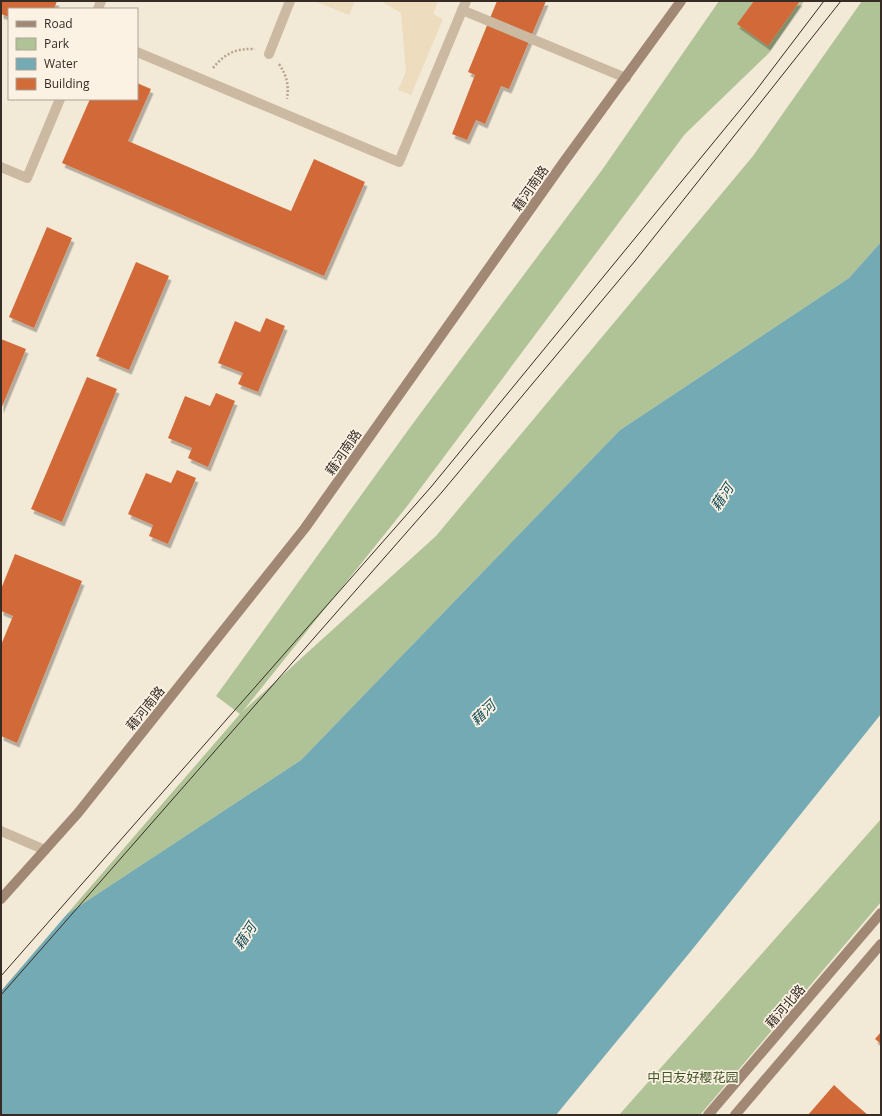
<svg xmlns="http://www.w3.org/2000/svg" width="882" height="1116" viewBox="0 0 882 1116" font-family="'Open Sans','Noto Sans SC',sans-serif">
  <defs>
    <filter id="shadow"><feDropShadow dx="2.5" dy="4.5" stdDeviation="0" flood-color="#0004"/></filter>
  </defs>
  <rect width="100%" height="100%" fill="#f3e9d7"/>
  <path fill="#b0c396" d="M719,1H804L769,53L685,134L408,505L243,711L436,536L753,156L862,1H881V242L849,278L620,430L301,760L67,914L240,714L216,696L414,422L602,170Z
    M881,819V902L700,1115H619Z"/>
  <path fill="#eddcbd" d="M314,1H355L349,15Z
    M381,1H438L433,14L443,19L411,95L398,90L406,72L401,13Z"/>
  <path fill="#74aab3" d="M881,242V714L691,951L556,1115H1V991L67,914L301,760L620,430L849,278Z"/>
  <path fill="#d16b38" filter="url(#shadow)" d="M1,1H57L54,9H9V17L1,14Z
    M497,1H546L509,89L501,86L485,124L476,120L467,140L452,134L475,75L468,72Z
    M754,1H800L768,46L737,24Z
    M137,83L151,89L128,141L291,211L314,159L365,182L324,276L62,163L90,99H137Z
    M47,227L72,238L34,328L9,317Z
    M136,262L169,276L129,370L96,356Z
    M266,318L285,326L258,392L238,384L243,373L218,363L235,321L260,332Z
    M1,339L26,349L1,409Z
    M87,377L117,389L62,522L31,509Z
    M216,393L235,401L208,467L188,458L192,448L168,438L185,396L210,406Z
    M177,470L196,478L168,544L149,536L153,525L128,514L146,473L171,483Z
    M15,554L82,581L17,743L1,736V645L13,616L1,611V589Z
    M881,1032V1044L875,1039Z
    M834,1085L848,1098L868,1115H808Z"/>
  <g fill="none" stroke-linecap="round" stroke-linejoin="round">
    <path stroke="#b8a38c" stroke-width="2.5" stroke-dasharray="2 2" stroke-linecap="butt" d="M279,64C287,76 289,85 287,99
      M213,68C225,53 237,48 255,49"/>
    <path stroke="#ccb9a2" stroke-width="10" d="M98,9L101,1
      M137,52L399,162L466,1
      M1,167L27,178L60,99
      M1,831L45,850"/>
    <path stroke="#ccb9a2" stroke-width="10" d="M462,10L626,78
      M269,54L290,1"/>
    <path stroke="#a08874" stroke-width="10" d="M1,899L78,813L305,528L563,163L681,1
      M708,1115L881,913
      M735,1115L881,944"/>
    <path stroke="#362c25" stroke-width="1" d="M1,976L431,487L754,93L824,1
      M1,995L442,492L635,261L841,1"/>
  </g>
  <g text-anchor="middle" stroke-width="3.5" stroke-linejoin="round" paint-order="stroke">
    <g font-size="13" fill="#362c25" stroke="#fbf2e4">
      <text transform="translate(530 188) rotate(-55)" y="5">藉河南路</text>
      <text transform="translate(343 452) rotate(-55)" y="5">藉河南路</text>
      <text transform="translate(145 708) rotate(-51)" y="5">藉河南路</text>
      <text transform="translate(785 1006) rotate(-49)" y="5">藉河北路</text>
    </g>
    <g font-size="13" fill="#415627" stroke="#fbf2e4">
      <text x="693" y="1082">中日友好樱花园</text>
    </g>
    <g font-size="14" font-style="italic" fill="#17505b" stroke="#fbf2e4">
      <text transform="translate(722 497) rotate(-57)" y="5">藉河</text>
      <text transform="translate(483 713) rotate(-44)" y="5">藉河</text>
      <text transform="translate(245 936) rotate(-57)" y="5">藉河</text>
    </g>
  </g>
  <rect width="882" height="1116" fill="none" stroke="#362c25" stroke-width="4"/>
  <rect x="8" y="8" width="130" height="92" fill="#fbf2e4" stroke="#aca398"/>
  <rect x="16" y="21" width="20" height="6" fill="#a08874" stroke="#aca398"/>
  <text x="44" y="28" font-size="12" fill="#362c25">Road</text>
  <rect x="16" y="38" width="20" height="12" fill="#b0c396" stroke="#aca398"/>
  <text x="44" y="48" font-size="12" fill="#362c25">Park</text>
  <rect x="16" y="58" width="20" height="12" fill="#74aab3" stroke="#aca398"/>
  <text x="44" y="68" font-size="12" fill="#362c25">Water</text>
  <rect x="16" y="78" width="20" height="12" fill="#d16b38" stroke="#aca398"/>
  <text x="44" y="88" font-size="12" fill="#362c25">Building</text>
</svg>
